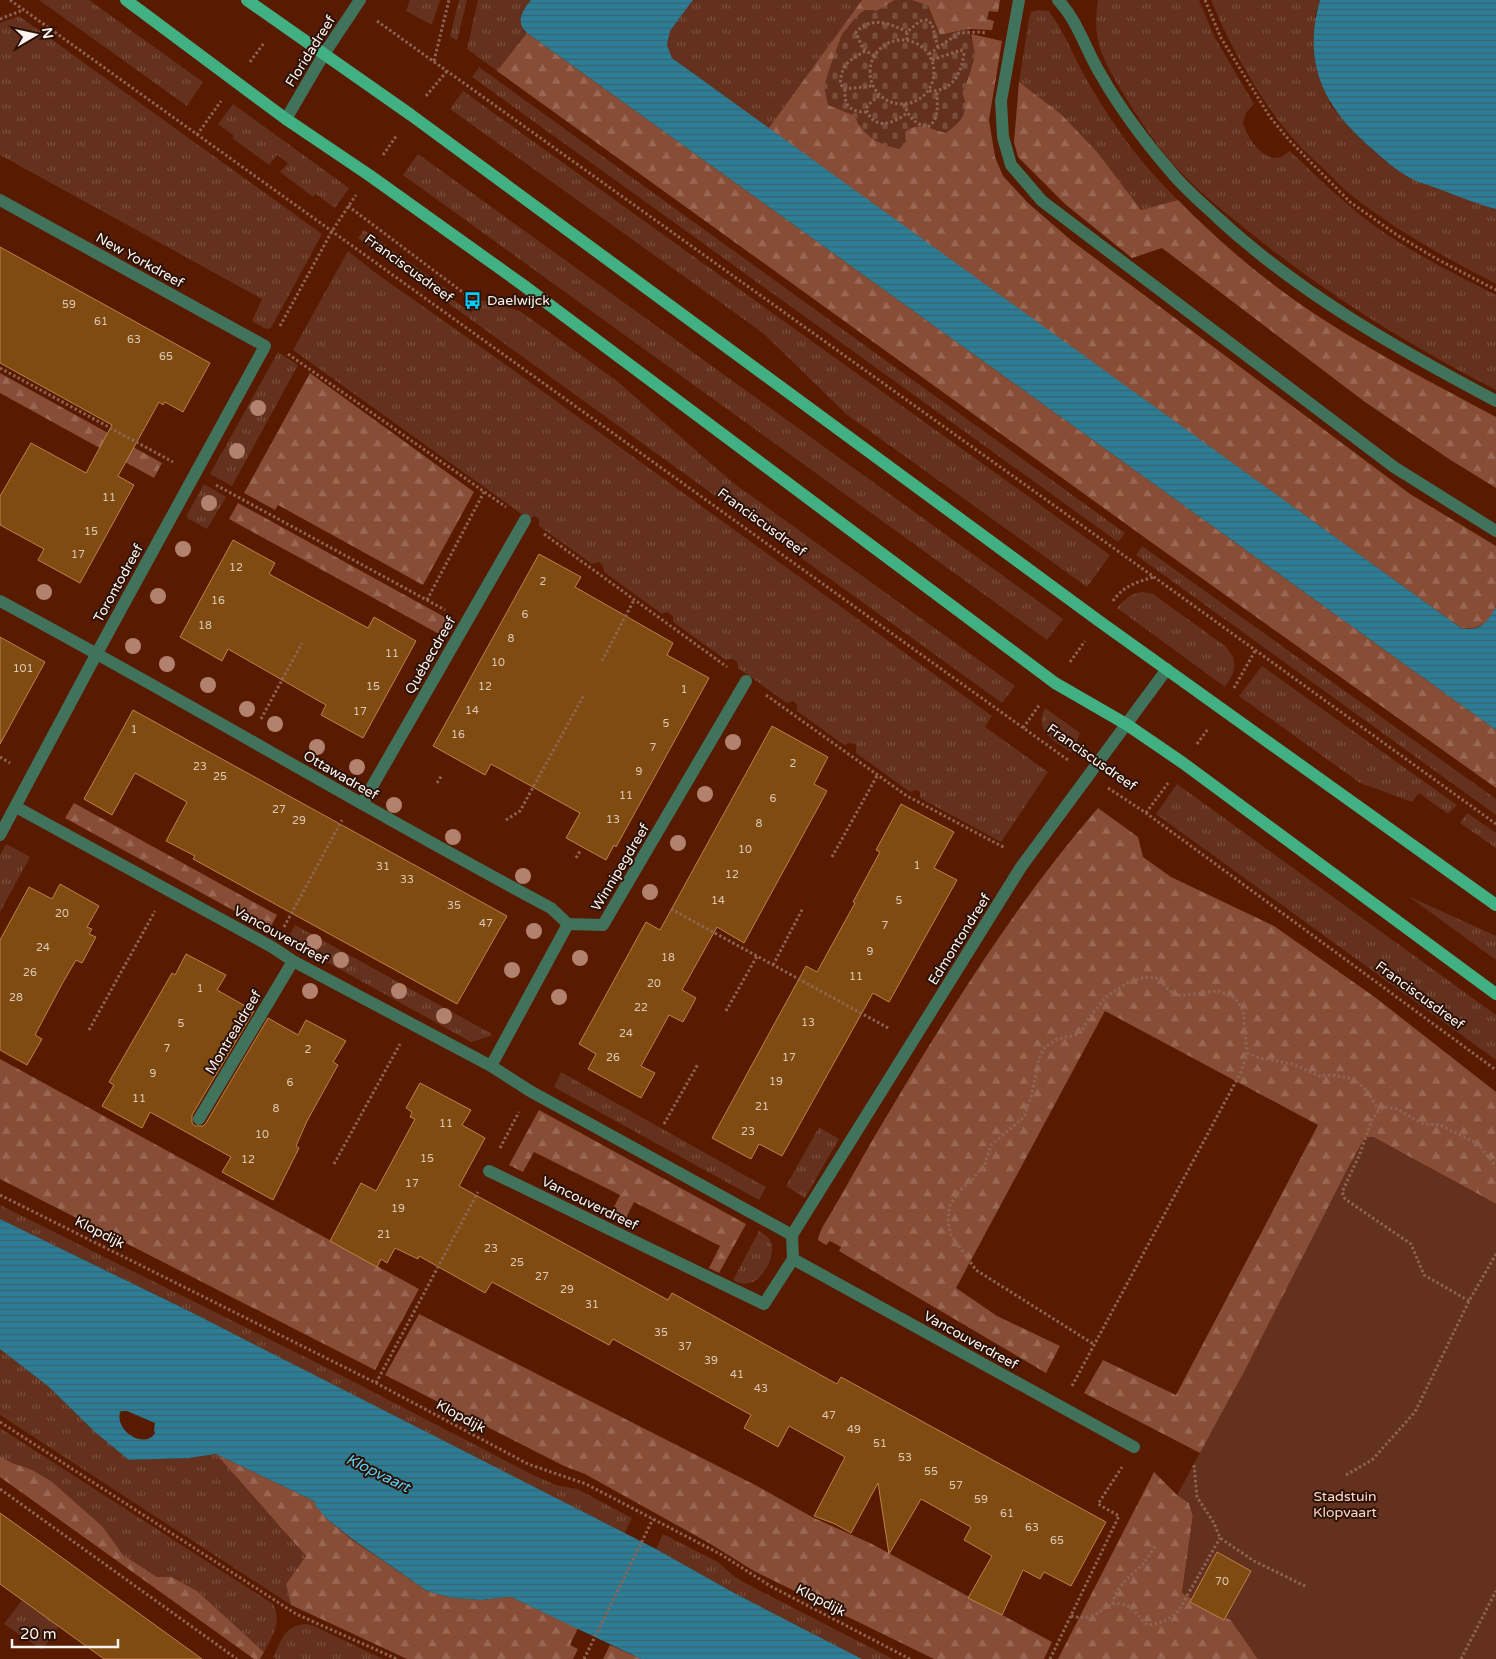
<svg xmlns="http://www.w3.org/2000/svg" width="1496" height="1659" viewBox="0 0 1496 1659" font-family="'Varela Round',sans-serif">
  <defs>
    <pattern id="grass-tufts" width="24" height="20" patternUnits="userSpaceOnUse" patternTransform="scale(1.25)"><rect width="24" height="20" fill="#63311d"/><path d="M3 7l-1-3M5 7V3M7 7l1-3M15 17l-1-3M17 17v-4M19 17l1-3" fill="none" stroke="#7a4f3e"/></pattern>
    <pattern id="forest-firs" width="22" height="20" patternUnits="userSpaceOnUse" patternTransform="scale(1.25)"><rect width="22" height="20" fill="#874d36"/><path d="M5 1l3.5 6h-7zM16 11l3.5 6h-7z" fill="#996753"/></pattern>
    <pattern id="cemetery-stones" width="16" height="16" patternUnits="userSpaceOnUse" patternTransform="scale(1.25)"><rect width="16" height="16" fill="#63311d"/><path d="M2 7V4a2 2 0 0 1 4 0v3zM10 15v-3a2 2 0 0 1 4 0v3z" fill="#7a4f3e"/></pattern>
    <pattern id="water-rules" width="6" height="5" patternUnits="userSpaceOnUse" patternTransform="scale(1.25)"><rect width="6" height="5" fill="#2c7d96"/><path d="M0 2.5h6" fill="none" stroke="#3c636f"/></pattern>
  </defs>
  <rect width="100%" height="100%" fill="#581a00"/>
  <path fill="url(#grass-tufts)" d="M39,0H89L203,82L187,106Z
    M410,0H440L432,25L406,11Z
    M459,0H467L457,41L450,36Z
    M478,0H531L521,14L524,31L527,33L497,71L467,49Z
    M693,0H862L768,129L672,58L667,45L670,31Z
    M1098,0H1199L1214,36L1254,104L1246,113L1243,123C1247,137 1259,155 1274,158L1281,157L1290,151C1317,177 1345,204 1376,227C1414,254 1455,274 1496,295V390C1412,347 1331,297 1257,238C1228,215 1197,191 1172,163C1154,142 1139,119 1124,95C1104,61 1091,42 1098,0Z
    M1211,0H1320L1315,16L1330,104L1354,133L1385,161L1410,178L1496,209V284C1446,258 1395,230 1351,195C1342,188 1334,179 1326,171C1316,162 1306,153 1296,142C1262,104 1230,47 1211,0Z
    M1038,10L1049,11C1065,33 1074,58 1088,82C1115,128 1140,163 1178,200L1141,210L1098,153L1061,114L1019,82L1029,18L1031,12Z
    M19,16L322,234L271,328L266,329L252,321L262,299L0,155V23Z
    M479,67L1125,533L1118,542L472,77Z
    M463,91L1110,555L1087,587L846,414L763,333L450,109Z
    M233,104L349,188L335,208L316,194L313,197L280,172L288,163L277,155L269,165L232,138L234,136L218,124Z
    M418,154L1063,619L1047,640L403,175Z
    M364,230L448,290L446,294L471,313L481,300L520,311L617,381L732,482L1015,686L1002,703L358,238Z
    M348,251L377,274L502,362L992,716L985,727L1048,772L1001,842L920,798V792L916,790L910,792L856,753V745L851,743L844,745L797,711V704L793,701L787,703L738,668L737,662L733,659L726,660L673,622V616L667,612L662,614L604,572L603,566L599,562L592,564L539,526V519L535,516L527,518L293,350Z
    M278,352L298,365L232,486L210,474Z
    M204,484L226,497L207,529L187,518V515Z
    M1142,546L1496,799V815L1136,555Z
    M1143,592L1153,594L1225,646C1239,661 1236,671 1225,687L1117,608C1125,599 1131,593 1143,592Z
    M1262,666L1457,805L1448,814L1419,793L1412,802L1360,783L1239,696Z
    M1045,708L1080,733L1072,753C1055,741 1033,732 1045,708Z
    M1177,784L1496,1015V1060L1156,814Z
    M1467,813L1496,833V848L1460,823Z
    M6,844L30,857L0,912V855Z
    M1408,896L1496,936V960Z
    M295,925L492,1034L491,1036L471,1042L287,940Z
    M561,1072L766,1187L759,1200L554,1087Z
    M819,1127L839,1139L805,1198L786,1186Z
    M0,1205L329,1369L529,1473L556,1485L577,1489L632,1518L624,1534L189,1311L0,1219Z
    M759,1231C775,1239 774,1251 768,1265C761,1279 749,1290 733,1280Z
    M0,1349L49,1387L96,1433L129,1460L189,1458L216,1454L306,1556L286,1584L291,1605L0,1415Z
    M0,1428L273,1604C282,1621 273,1636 264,1652L197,1591L172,1577H157L123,1555L103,1527L30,1469L12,1463L0,1456Z
    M663,1534L718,1562L734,1576L745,1583L893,1659H862L736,1594L656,1549Z
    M22,1600L59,1626L42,1650L4,1624Z
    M306,1624L314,1626L383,1659H276L273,1657C283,1639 283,1626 306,1624Z"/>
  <path fill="url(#forest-firs)" d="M862,0H895L877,11L865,10C842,28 841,42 830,67L847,112L855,116L859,125L904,132C913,125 928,123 937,131L965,102L962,92L965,87L975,56L971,34L1002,41L989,120L995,157L1003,176L1028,203L1072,241L1410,494L1496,546C1496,564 1496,587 1496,605C1493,622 1477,631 1461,628L768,129Z
    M911,0H1000L998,12L989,11L987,19L994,21L992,30L969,29L940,35L928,6Z
    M527,33L1496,730V788L1151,542L497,71Z
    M1019,82L1061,114L1098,153L1141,210L1178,200C1222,245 1272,287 1324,320C1380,356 1438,386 1496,417V488L1449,459L1365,402L1162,248L1132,258L1065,204L1018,157L1014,142Z
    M0,373L162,463L154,478L0,393Z
    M310,373L474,492L423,585L278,505L275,510L244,493Z
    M238,503L450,620L441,635L229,519Z
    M74,803L277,915L269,930L65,818Z
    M1098,808L1138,837L1143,857L1171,877L1274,926L1376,998L1496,1092V1204L1373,1137L1202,1454L1084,1393L1103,1360L1176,1395L1318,1125L1105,1011L956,1288L997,1316L1060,1346L1046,1373L839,1251L841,1247L830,1241L826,1245L818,1240C820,1228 829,1217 835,1206C849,1182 862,1158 876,1134C943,1021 1012,907 1098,808Z
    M0,1059L419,1289L375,1370L0,1179Z
    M539,1110L746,1224L719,1273L709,1268L720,1246L634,1202L623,1224L609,1217L620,1195L534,1152L523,1172L509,1165Z
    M419,1314L757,1486L812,1517L872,1544L1052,1642L1044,1659H934L754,1571L709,1543L585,1474L564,1466L385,1375Z
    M216,1454L314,1501L327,1519L351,1539L427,1591L452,1598L481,1600L511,1597L578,1628L570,1645L578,1649L573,1659H407L291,1605L286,1584L306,1556Z
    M0,1456L12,1463L30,1469L51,1481L103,1527L123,1555L157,1577H172L197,1591L264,1652L260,1659H254L0,1477Z
    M1154,1472L1177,1495L1189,1503L1193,1516L1182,1593L1231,1620L1258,1659H1058Z
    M610,1645L641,1659H603Z"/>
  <path fill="url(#cemetery-stones)" d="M895,0H911L927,5L940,35L969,29L975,56L965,87L962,92C969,114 963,120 946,133C932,130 918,120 905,132L906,144L899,149C878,144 864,137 855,116L828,105L824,86L830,67L842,34L857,16L865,10L877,11Z"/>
  <path fill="#63311d" d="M1365,1137H1373L1496,1204V1659H1258L1231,1620L1182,1593L1193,1516L1189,1503L1177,1495L1245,1370L1349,1166Z"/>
  <path fill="url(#water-rules)" fill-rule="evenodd" d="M531,0H693L670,31L667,45L672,58L1461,628C1481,632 1487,622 1496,607V730L527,33C515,22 522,11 531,0Z
    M1320,0H1496V209C1476,204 1458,196 1439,189C1429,185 1419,183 1410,178C1396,170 1383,159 1371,148C1323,107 1302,62 1320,0Z
    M0,1219L189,1311L656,1549L736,1594L862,1659H641L511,1597L481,1600L452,1598L427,1591L352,1539L327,1519L315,1505L314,1501L216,1454L189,1458L129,1460L96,1433L49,1387L0,1349ZM122,1411H127L155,1423L154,1430L155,1433C146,1449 115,1433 120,1412Z"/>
  <path fill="#804b10" stroke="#bb824d" d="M0,247L210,363L183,412L165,402L163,405L159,402L118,476L134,485L80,583L38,560L44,549L0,525V496L31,443L86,473L112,425L0,363Z
    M233,540L275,563L269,574L368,628L374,617L416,641L363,738L321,715L326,705L228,649L222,661L180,637Z
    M539,554L581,577L575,587L673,643L667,655L709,678L616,847L614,845L606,860L566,838L580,813L491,764L485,775L433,746Z
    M0,637L45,662L0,744Z
    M133,710L507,916L457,1004L193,859L195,856L166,841L187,802L135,773L112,815L84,799Z
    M772,726L828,757L814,784L827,791L744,943L717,927L682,990L696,998L683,1022L669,1015L641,1066L655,1073L641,1098L588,1069L596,1054L579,1044L646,922L660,930Z
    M901,804L954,832L934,868L957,880L889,1002L873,993L782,1156L759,1144L751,1159L712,1138L806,966L817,972L855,903L853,902L880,852L876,850Z
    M60,884L99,906L87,927L92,929L89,934L96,937L82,963L76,960L62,984L35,1035L42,1039L27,1065L0,1050V940L29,887L52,899Z
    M186,954L226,975L217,990L254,1011L192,1115V1123L195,1126H203L206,1123L268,1018L298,1035L306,1020L346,1041L333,1062L338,1065L307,1121L296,1146L299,1148L273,1200L222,1172L231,1157L150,1112L142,1128L102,1106L114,1085L109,1082L172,973L175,975Z
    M420,1083L471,1110L462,1125L485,1138L459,1186L668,1300L672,1293L837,1384L841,1377L1106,1522L1071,1586L1044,1572L1040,1579L1023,1570L1002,1615L968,1598L992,1556L964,1540L971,1527L921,1499L889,1554L878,1483L851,1533L835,1524L814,1516L845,1457L789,1426L778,1447L744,1428L751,1415L613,1339L609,1345L492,1282L485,1293L419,1256L418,1259L395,1248L387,1263L381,1259L377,1267L330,1241L361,1183L376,1191L415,1119L410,1117L412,1112L406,1108Z
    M0,1513L28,1533L202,1659H104L0,1584Z
    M1217,1552L1251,1571L1224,1620L1190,1602Z"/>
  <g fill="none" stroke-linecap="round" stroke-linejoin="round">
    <path stroke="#8f6351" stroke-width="3" stroke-dasharray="2.5 2.5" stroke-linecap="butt" d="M10,0L1068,760
      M1205,0L1221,38L1270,117L1289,140L1350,202L1397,235L1435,258L1496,290
      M0,19L23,10
      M377,21L1154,577L1496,824
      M870 72a32 32 0 1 1 64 0a32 32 0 1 1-64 0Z
      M907,40V32L920,21L927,20L932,24L938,48
      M865,51C848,61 842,64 840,84L845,89L872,86
      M929,54L959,33L978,32L987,33
      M874,56L863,49L856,32C872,16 889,23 907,32
      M434,61L449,0
      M250,62L264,43
      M845,89C844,106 850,112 867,112
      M929,91C952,92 962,73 964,53L961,50L932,60
      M426,96L447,71
      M879,96L869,104L866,109C874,131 893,124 907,113
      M904,104C909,117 914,124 928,127C940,119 937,104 937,91
      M197,135L221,101
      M383,155L397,135
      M348,206L473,300
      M280,326L332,231L356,195
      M288,354L506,507
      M0,368L173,462
      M216,485L445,610
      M544,534L727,667
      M427,600L484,492
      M1113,601C1123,586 1137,582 1154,577
      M602,661L634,600
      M1070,662L1085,641
      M1234,688L1255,651
      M766,695L907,796L1005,848
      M261,719L302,643
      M1023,728L1040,704
      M1197,744L1208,729
      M0,757L10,763
      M437,783L442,775
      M1108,788L1146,813L1496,1070
      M1146,813L1168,783
      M506,820L520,811L584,695
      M832,857L878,774
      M576,858L580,851
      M671,909L890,1029
      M284,927L342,820
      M773,965L803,908
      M726,1011L757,956
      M89,1030L155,911
      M1247,1053L1260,1058L1293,1064L1319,1076L1333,1075L1354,1079L1366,1090L1379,1110
      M664,1124L698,1064
      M500,1148L519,1112
      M334,1164L400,1044
      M0,1195L376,1383L528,1464L586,1484L722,1555L772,1587L910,1659
      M1469,1301L1424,1275L1411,1244L1345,1199L1342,1192L1359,1156L1372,1120L1379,1110L1387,1107L1397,1109L1414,1119L1425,1124L1440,1125L1478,1144L1493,1163H1496
      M376,1383L478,1192
      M1072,1386L1241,1072L1247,1053L1243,1010L1235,998L1218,991L1176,996L1167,988L1159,979L1145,977L1127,983L1106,997L1088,1019L1084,1028L1076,1035L1057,1039L1045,1047L1039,1058L1032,1094L1024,1117L991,1145L985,1164L972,1180L959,1191L949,1207L948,1222L951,1235L976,1270L1095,1345
      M0,1422L296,1614L397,1659
      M1194,1465L1197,1497L1214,1523L1220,1538L1254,1561L1307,1587
      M1346,1475L1372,1460L1415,1412L1469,1301L1496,1254
      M0,1489L237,1659
      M1113,1604C1114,1587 1132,1575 1143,1564C1148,1558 1152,1551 1156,1544
      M1071,1616C1076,1617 1082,1618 1087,1617C1103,1615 1107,1597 1128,1606C1135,1609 1140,1620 1148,1625C1160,1624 1171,1619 1179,1610L1220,1538
      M584,1659L653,1519
      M1050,1659L1119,1516L1098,1504L1122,1467
      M1461,1659L1496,1591"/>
    <path stroke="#41725b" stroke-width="12" d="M1019,0L1001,101L1003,137L1011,165L1042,201L1394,467L1496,531
      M1058,0C1078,21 1086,51 1101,75C1121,110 1146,143 1172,173C1186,190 1203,204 1218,218C1300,294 1398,349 1496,401
      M286,119L324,54L360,0
      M0,200L265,346L97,653L0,835
      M0,601C185,700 365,809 551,908L568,924
      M362,804L525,520
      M16,807L272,947L293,961L491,1066L530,1091L792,1235L793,1259L764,1304L489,1171
      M491,1066L568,924L603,925L746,681
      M199,1119L293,961
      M792,1235L1021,867L1167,669
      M793,1259L1134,1447"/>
    <path stroke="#41b183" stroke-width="12" d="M126,0L286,119L369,175L523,285L1055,683L1126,724L1183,763L1496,994
      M247,0L411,115L1099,621L1496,905"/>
  </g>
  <g fill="#b3826f">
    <circle cx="258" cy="408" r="8"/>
    <circle cx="237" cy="451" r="8"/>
    <circle cx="209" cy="503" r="8"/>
    <circle cx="183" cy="549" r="8"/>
    <circle cx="44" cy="592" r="8"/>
    <circle cx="158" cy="596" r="8"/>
    <circle cx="133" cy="646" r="8"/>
    <circle cx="167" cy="664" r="8"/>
    <circle cx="208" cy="685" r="8"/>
    <circle cx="247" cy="709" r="8"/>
    <circle cx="275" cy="724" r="8"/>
    <circle cx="733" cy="742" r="8"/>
    <circle cx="317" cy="747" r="8"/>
    <circle cx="357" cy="767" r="8"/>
    <circle cx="705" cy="794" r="8"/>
    <circle cx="394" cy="805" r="8"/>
    <circle cx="453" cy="837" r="8"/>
    <circle cx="678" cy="843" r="8"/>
    <circle cx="523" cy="876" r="8"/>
    <circle cx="650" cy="892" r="8"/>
    <circle cx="534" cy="931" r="8"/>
    <circle cx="314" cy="942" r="8"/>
    <circle cx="580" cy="958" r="8"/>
    <circle cx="341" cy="960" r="8"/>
    <circle cx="512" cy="970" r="8"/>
    <circle cx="310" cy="991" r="8"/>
    <circle cx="399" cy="991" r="8"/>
    <circle cx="559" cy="997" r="8"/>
    <circle cx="444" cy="1016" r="8"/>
  </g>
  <defs>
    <symbol id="bus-bare" viewBox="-9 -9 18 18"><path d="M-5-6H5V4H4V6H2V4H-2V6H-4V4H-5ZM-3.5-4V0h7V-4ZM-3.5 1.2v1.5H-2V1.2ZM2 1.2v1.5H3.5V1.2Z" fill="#04cbf9" stroke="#2c1106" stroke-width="2.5" paint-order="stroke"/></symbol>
  </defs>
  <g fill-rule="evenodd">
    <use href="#bus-bare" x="460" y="288" width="25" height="25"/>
  </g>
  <g text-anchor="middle" stroke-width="4" stroke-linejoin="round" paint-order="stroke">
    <g font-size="11" fill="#dcc9b8">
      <text x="69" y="308">59</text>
      <text x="101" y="325">61</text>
      <text x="134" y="343">63</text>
      <text x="166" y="360">65</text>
      <text x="109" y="501">11</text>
      <text x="91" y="535">15</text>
      <text x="78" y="558">17</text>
      <text x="236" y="571">12</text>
      <text x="543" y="585">2</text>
      <text x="218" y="604">16</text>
      <text x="525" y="618">6</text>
      <text x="205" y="629">18</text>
      <text x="511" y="642">8</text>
      <text x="392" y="657">11</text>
      <text x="498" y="666">10</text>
      <text x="23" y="672">101</text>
      <text x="373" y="690">15</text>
      <text x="485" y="690">12</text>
      <text x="684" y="693">1</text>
      <text x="472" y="714">14</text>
      <text x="360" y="715">17</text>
      <text x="666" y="727">5</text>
      <text x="134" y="733">1</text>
      <text x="458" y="738">16</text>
      <text x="653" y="751">7</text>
      <text x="793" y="767">2</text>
      <text x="200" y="770">23</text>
      <text x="639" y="775">9</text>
      <text x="220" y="780">25</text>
      <text x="626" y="799">11</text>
      <text x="773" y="802">6</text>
      <text x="279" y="813">27</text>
      <text x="613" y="823">13</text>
      <text x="299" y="824">29</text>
      <text x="759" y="827">8</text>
      <text x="745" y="853">10</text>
      <text x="917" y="869">1</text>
      <text x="383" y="870">31</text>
      <text x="732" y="878">12</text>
      <text x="407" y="883">33</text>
      <text x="718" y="904">14</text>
      <text x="899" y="904">5</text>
      <text x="454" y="909">35</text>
      <text x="62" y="917">20</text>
      <text x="486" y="927">47</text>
      <text x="885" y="929">7</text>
      <text x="43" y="951">24</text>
      <text x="870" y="955">9</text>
      <text x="668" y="961">18</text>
      <text x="30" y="976">26</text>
      <text x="856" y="980">11</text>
      <text x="654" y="987">20</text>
      <text x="200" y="992">1</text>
      <text x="16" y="1001">28</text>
      <text x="641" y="1011">22</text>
      <text x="808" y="1026">13</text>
      <text x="181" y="1027">5</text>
      <text x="626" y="1037">24</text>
      <text x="167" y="1052">7</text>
      <text x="308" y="1053">2</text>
      <text x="613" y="1061">26</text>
      <text x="789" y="1061">17</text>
      <text x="153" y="1077">9</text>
      <text x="776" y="1085">19</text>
      <text x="290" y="1086">6</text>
      <text x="139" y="1102">11</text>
      <text x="762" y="1110">21</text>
      <text x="276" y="1112">8</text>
      <text x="446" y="1127">11</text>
      <text x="748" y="1135">23</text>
      <text x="262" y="1138">10</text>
      <text x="427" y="1162">15</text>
      <text x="248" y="1163">12</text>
      <text x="412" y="1187">17</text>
      <text x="398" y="1212">19</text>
      <text x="384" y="1238">21</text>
      <text x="491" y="1252">23</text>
      <text x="517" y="1266">25</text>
      <text x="542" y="1280">27</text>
      <text x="567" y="1293">29</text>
      <text x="592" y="1308">31</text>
      <text x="661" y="1336">35</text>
      <text x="685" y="1350">37</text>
      <text x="711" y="1364">39</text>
      <text x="737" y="1378">41</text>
      <text x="761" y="1392">43</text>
      <text x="829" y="1419">47</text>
      <text x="854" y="1433">49</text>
      <text x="880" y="1447">51</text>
      <text x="905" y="1461">53</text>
      <text x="931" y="1475">55</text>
      <text x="956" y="1489">57</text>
      <text x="981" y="1503">59</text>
      <text x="1007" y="1517">61</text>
      <text x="1032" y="1531">63</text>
      <text x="1057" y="1544">65</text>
      <text x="1222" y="1585">70</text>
    </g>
    <g font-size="14" fill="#fbf3f0" stroke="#2c1106">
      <text transform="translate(310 51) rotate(-58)" y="5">Floridadreef</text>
      <text transform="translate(140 260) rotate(29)" y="5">New Yorkdreef</text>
      <text transform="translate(409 268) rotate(36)" y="5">Franciscusdreef</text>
      <text transform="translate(762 522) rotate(36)" y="5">Franciscusdreef</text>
      <text transform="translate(118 583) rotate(-61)" y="5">Torontodreef</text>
      <text transform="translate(430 655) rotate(-60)" y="5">Québecdreef</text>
      <text transform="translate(1092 757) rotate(35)" y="5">Franciscusdreef</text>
      <text transform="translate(341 775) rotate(30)" y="5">Ottawadreef</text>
      <text transform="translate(620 867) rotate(-59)" y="5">Winnipegdreef</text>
      <text transform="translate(281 935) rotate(29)" y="5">Vancouverdreef</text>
      <text transform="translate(959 939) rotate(-58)" y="5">Edmontondreef</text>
      <text transform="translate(1420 995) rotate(36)" y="5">Franciscusdreef</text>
      <text transform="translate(233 1032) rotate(-59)" y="5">Montrealdreef</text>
      <text transform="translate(590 1203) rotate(26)" y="5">Vancouverdreef</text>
      <text transform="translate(100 1232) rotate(27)" y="5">Klopdijk</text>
      <text transform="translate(971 1340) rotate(29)" y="5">Vancouverdreef</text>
      <text transform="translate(461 1416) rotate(28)" y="5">Klopdijk</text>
      <text transform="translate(821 1600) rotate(27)" y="5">Klopdijk</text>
    </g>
    <g font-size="14" fill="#fbf3f0" stroke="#2c1106" text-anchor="start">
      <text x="487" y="305">Daelwijck</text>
    </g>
    <g font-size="14" fill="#fdd8ca" stroke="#2c1106">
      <text x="1345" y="1501">Stadstuin<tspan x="1345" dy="16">Klopvaart</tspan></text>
    </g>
    <g font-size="15" font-style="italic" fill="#5cd0f5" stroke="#2c1106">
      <text transform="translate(378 1473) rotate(26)" y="5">Klopvaart</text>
    </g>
  </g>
  <g transform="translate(35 35) rotate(81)" stroke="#2c1106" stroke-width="4" paint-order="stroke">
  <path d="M0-4L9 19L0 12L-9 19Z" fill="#fbf3f0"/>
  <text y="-8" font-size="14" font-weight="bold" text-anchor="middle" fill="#fbf3f0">N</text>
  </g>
  <path d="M12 1639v8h106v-8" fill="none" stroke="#fbf3f0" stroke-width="2.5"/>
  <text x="20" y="1639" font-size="15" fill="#fbf3f0" stroke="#2c1106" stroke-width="4" paint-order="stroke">20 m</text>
</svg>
